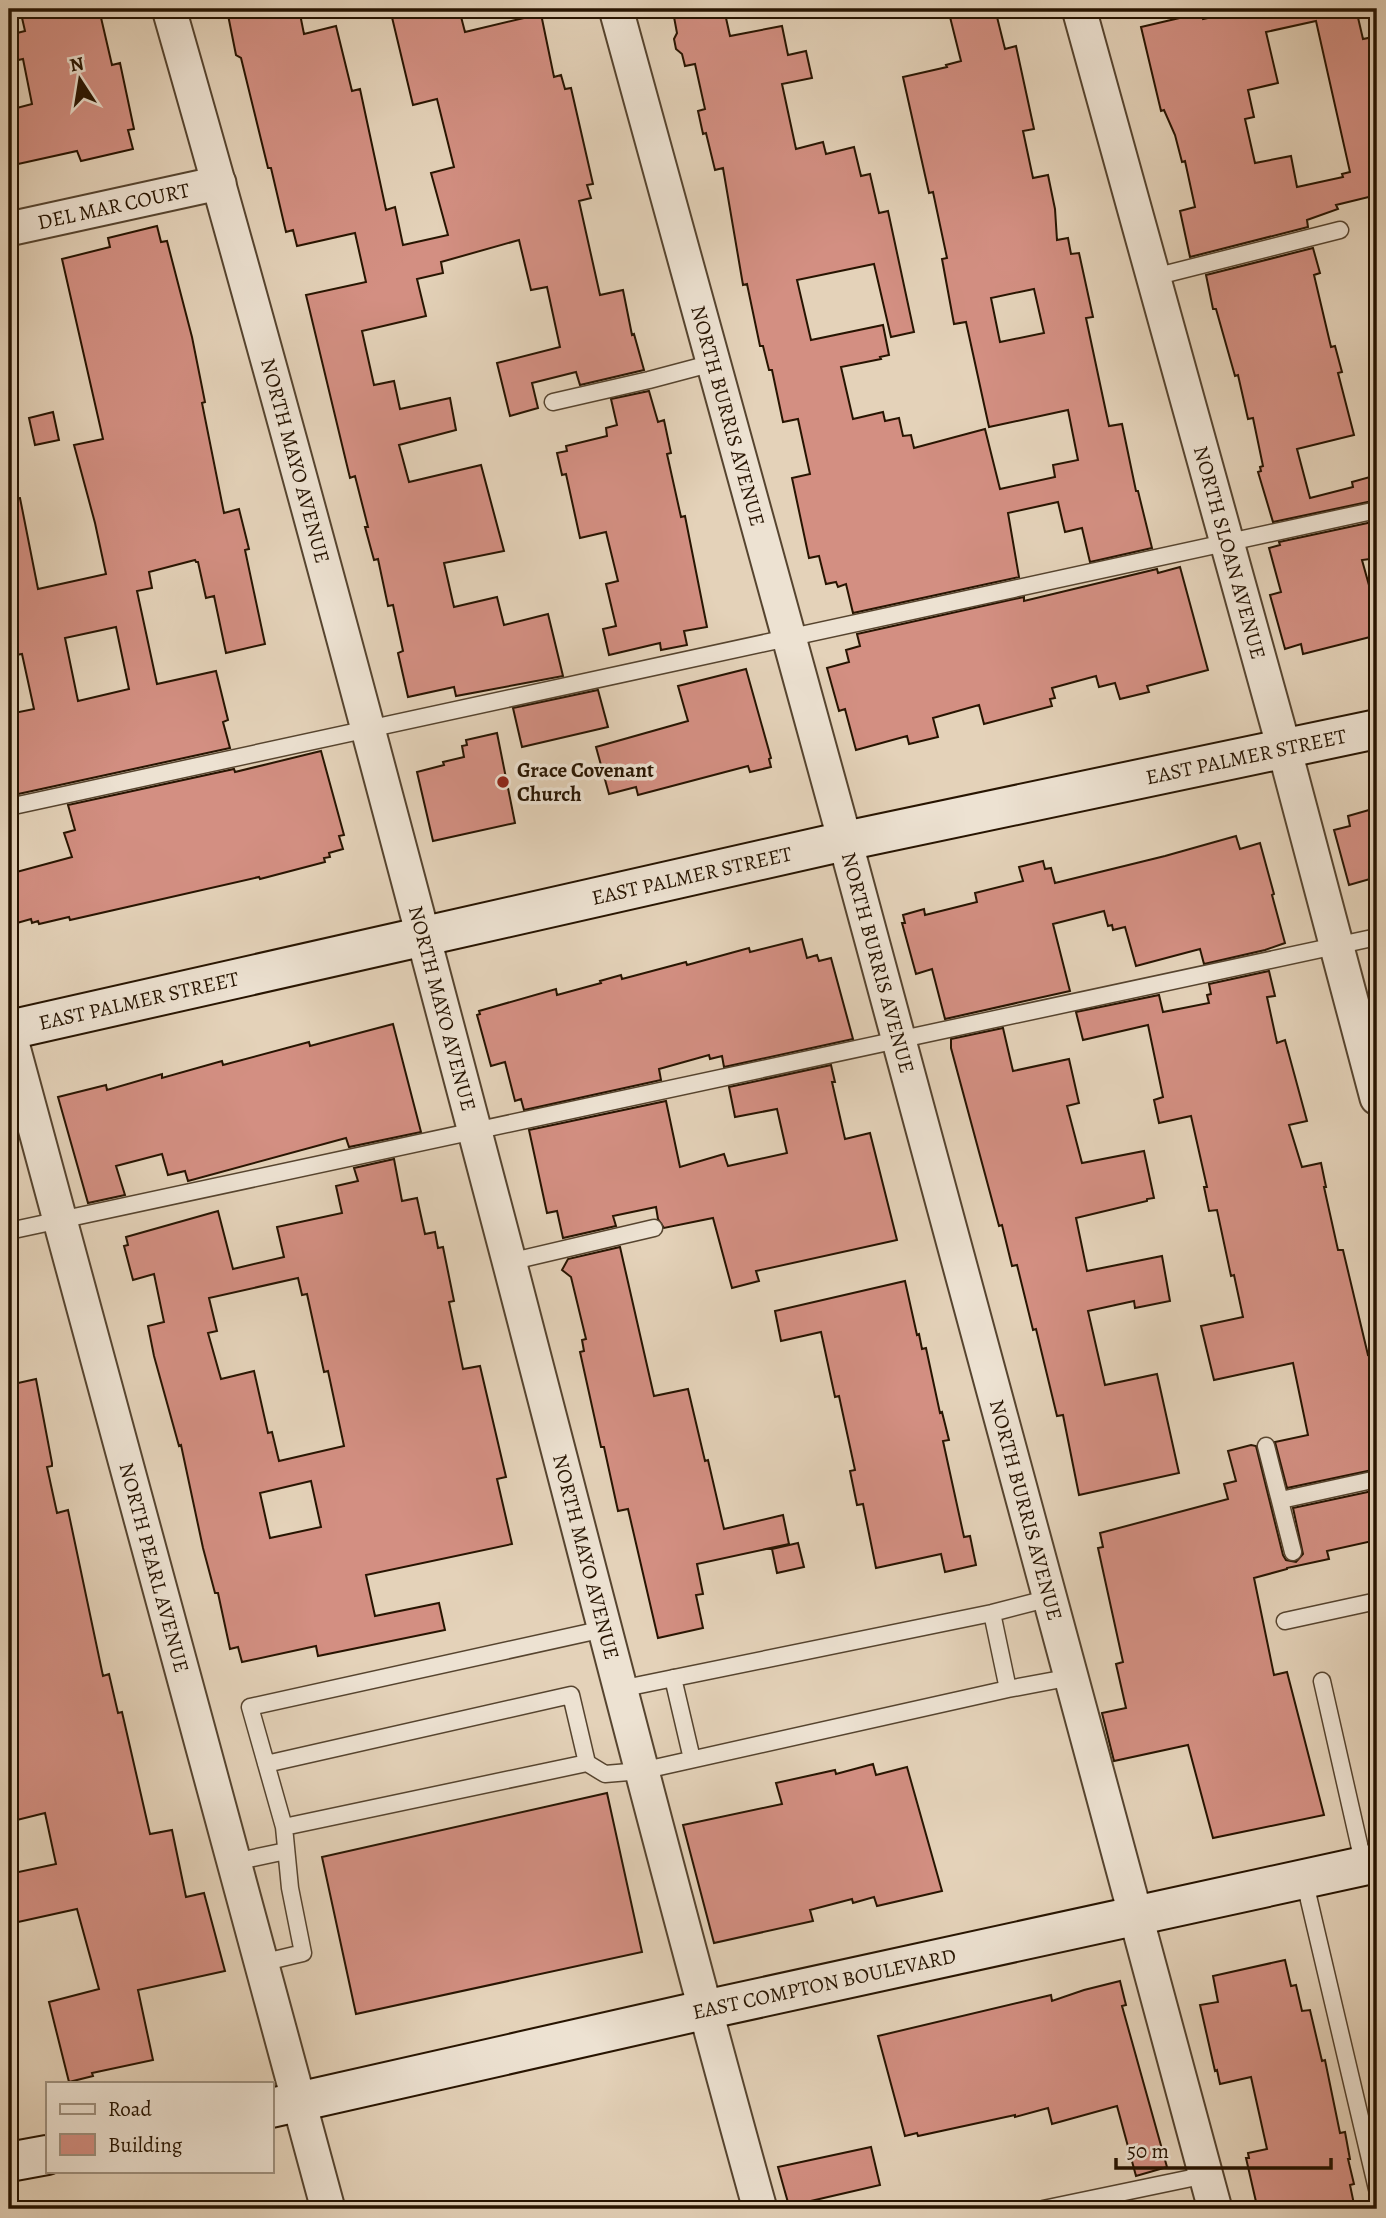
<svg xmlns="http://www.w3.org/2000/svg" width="1386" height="2218" viewBox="0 0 1386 2218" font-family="Alegreya,serif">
  <rect width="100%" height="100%" fill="#e4d2b9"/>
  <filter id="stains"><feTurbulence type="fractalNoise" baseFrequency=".00286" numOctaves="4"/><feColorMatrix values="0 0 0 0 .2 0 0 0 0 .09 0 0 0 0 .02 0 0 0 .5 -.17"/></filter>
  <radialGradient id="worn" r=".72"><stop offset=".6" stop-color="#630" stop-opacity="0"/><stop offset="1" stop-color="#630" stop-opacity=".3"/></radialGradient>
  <path fill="#d38f82" stroke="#271401" stroke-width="2" fill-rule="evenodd" d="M20,9H99L112,65L120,63L134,129L128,130L133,149L81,161L77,151L9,166V110L32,104L23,59L9,62V35L25,31Z
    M257,9H299L304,34L336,26L352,91L360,89L386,210L395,207L403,245L448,235L431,173L454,167L437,99L413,105L390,9H459L465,32L541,14L554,77L561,75L565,89L571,88L593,184L587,185L591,198L579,201L600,295L623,290L632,335L634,334L644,370L580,385L576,372L532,383L538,408L510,416L497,363L560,347L547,287L531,290L519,240L441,262L443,273L417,279L426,316L362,331L374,385L394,381L400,409L450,398L456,430L399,445L409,482L481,465L504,551L444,563L454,607L497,597L504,625L548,614L563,676L456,696L454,687L408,697L398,653L403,651L393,605L388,606L378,559L374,560L365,527H368L355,476L350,478L306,295L366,282L355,233L297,246L293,230L286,232L271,168H268L241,58L236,55L228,15Z
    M712,9H724L730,36L782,26L788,55L806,51L812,78L782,84L796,149L823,142L826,154L854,147L861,176L870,174L879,213L888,211L914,332L891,337L874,264L797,280L811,340L883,325L889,355L880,357L881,359L841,367L853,419L883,412L885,421L899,418L903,436L911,435L914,448L985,429L1000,489L1055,477L1053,465L1078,460L1068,410L989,427L966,322L954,324L942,259L947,258L933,192L929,193L903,77L947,67L946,65L961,61L948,9H995L1005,49L1016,46L1034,129L1023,131L1033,178L1048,175L1055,209L1057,240L1068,238L1071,254L1079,253L1093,317L1086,318L1109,426L1122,424L1136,491H1138L1152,548L1090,562L1082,528L1065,532L1058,502L1008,513L1019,577L853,613L846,584L838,587L836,582L826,584L819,556L809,558L792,478L810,474L798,419L783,422L772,370H769L763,346H760L747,284L743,285L723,168L715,170L706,133L703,134L698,111L705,109L695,64L685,66L682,54L676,49L674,39L677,33L674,17ZM1034,289L1044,333L1000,342L991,298Z
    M1248,9H1356L1363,39L1373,37L1377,58V195L1336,205L1338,209L1307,220L1308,227L1190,257L1180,211L1195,207L1185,161L1182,162L1175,135L1164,110L1161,111L1141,27L1201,13L1203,19ZM1316,21L1350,172L1342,174L1343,177L1297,187L1291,156L1255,163L1245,119L1254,117L1248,90L1278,83L1266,32Z
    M157,226L161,242L167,241L192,337L205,402L202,403L224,513L239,509L249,549L245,550L265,644L226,653L214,596L206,598L198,562H196L195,560L149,572L152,588L137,591L157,684L216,671L228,720L223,722L230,748L9,796V714L34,709L22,654L16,655L9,623V499L20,498L38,589L106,574L95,523L74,445L103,439L62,259L110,247L108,238ZM116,627L129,689L78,701L65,638Z
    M1313,248L1320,273L1314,275L1331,347L1335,346L1342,372L1338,373L1354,435L1297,449L1310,498L1353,487L1352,482L1377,475V500L1273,522L1258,472L1261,471L1260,467L1263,466L1253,418L1248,419L1238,375L1235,376L1216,309H1213L1206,275Z
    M649,391L658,422L664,420L671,453L667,454L681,517L685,516L707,627L684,631L687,645L661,650L660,643L609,655L603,629L616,626L606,584L618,581L606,532L580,538L566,474L562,475L557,453L567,451L566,446L607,436L606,428L617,425L611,399Z
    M53,412L59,440L35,445L29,418Z
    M1377,521V558L1362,560L1377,614V622L1370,624L1374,636L1303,654L1301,644L1285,649L1270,595L1281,592L1269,548L1280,545L1279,542Z
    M1180,567L1208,670L1147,686L1149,692L1120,699L1115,683L1099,687L1096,676L1052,688L1055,698L1050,699L1052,706L984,724L979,705L933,718L938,737L909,744L907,736L856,750L845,709L839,711L827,668L849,662L846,650L860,646L857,634L1024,597V601L1157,569L1158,573Z
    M746,669L771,758L769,759L771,767L750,772L748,766L638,795L636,787L609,794L596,747L688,721L678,686Z
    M598,690L608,727L522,747L513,708Z
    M497,733L515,823L433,841L417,772L444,765L443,762L464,757L462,746L467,745L466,740Z
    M321,751L344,835L339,836L343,849L329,853L330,857L324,858L325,862L260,879L259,877L70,920L69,917L39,924L38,921L32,923L31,919L17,923L13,909L9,910V874L72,857L64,833L75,830L68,805L234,769L235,772Z
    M1369,810L1377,839V877L1349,885L1334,830L1350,826L1348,816Z
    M1236,836L1240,849L1260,843L1274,894L1272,895L1285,943L1265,950L1204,964L1200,949L1136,966L1125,927L1113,930L1112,925L1108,926L1104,911L1053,924L1070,991L945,1019L932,969L916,974L902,923H905L903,915L924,909L925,915L977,902L975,893L1023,881L1019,867L1043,861L1045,869L1051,868L1055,883L1165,856Z
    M802,939L807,958L817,955L819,961L831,958L853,1039L724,1067L722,1056L710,1059L709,1055L659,1069L661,1080L524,1110L521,1099L515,1101L505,1062L491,1066L477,1015L480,1014L479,1011L556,989L557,995L601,983L600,981L621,975L622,979L686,962L687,965L749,948L750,952Z
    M1269,971L1275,996L1267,997L1277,1043L1285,1040L1307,1121L1289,1125L1302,1167L1321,1163L1326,1187H1324L1338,1250H1343L1368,1355L1377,1353V1469L1287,1488L1275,1442L1308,1435L1293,1363L1214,1380L1201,1326L1243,1317L1234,1275L1231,1276L1217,1210L1209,1211L1204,1187H1207L1191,1116L1159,1123L1154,1100L1163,1097L1148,1025L1083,1040L1076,1012L1159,995L1163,1012L1209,1003L1207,995L1211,994L1209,984Z
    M393,1024L421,1132L349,1147L346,1138L188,1181L185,1171L168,1175L162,1154L116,1166L125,1195L88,1203L58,1097L106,1085L107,1090L162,1074V1078L222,1061L223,1065L309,1042L310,1046Z
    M1003,1028L1013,1071L1069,1059L1079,1103L1067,1106L1082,1163L1144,1151L1154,1198L1147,1199V1201L1076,1218L1087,1271L1162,1256L1170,1301L1135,1308L1134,1301L1088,1311L1105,1385L1157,1374L1179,1473L1079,1495L1063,1415L1057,1416L1036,1329L1033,1330L1017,1265L1012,1266L1002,1225L999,1226L951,1048V1039Z
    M831,1065L835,1082H832L845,1139L870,1133L897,1240L756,1271L759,1281L732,1288L713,1218L664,1228L658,1219L656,1207L613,1216L616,1226L563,1238L557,1211L547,1213L529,1130L666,1101L680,1167L724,1154L728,1166L787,1153L777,1109L735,1117L729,1087Z
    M394,1159L402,1201L417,1198L425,1234L435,1232L438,1248L443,1247L454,1301L449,1302L463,1369L480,1366L506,1477L497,1479L512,1544L366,1575L375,1616L439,1603L445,1630L318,1656L316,1646L242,1662L238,1647L230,1649L218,1593H215L203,1548L181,1445L179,1446L154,1356L148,1326L164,1322L154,1274L133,1280L124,1246L128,1245L126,1237L218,1211L233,1269L284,1257L277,1227L342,1213L336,1186L358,1181L354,1168ZM298,1278L302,1295L307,1294L324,1372L328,1371L344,1446L279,1461L272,1432L268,1433L254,1371L221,1379L208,1333L217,1331L209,1298ZM311,1481L321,1527L270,1538L260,1493Z
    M620,1247L654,1396L688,1389L705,1461L708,1460L724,1529L783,1515L789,1544L697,1564L703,1594L696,1595L703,1628L658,1638L628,1509L618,1511L604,1447H601L580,1352L584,1351L582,1340L586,1339L571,1277L562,1270L568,1259Z
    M905,1281L917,1335L919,1334L922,1349L926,1348L940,1413L942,1412L949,1440L943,1441L964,1537L970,1536L976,1565L945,1572L941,1554L876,1568L863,1504L857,1505L850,1471L855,1470L839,1396L835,1397L821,1332L781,1341L775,1311Z
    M36,1379L52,1463V1466L47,1467L57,1513L68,1510L103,1676L109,1674L118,1713L122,1712L150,1834L172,1830L186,1897L204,1893L225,1971L138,1990L153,2060L92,2073L93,2076L69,2082L49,2002L99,1989L77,1909L9,1924V1874L56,1864L45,1813L9,1822V1385Z
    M1251,1445L1256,1446L1283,1555L1286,1560L1296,1562L1303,1554L1293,1508L1377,1490V1540L1327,1551L1329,1559L1287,1568V1569L1254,1578L1274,1675L1287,1672L1324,1815L1213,1838L1188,1745L1114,1761L1102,1713L1126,1708L1116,1664L1123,1662L1098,1548L1103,1547L1100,1533L1228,1499L1224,1484L1236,1481L1228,1451Z
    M798,1543L804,1567L777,1573L772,1549Z
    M873,1764L876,1775L907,1767L942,1891L877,1906L874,1897L853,1903L852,1899L810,1910L813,1921L714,1943L683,1825L782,1804L776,1783L835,1770L836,1774Z
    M607,1793L642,1952L356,2014L322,1857Z
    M1285,1960L1291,1986L1296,1985L1302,2011L1310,2010L1322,2061L1325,2060L1340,2133L1345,2132L1350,2159H1348L1354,2184L1350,2185L1355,2209H1276L1275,2203L1257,2206L1246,2158H1249L1248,2153L1267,2149L1251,2077L1220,2084L1217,2070L1215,2071L1200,2005L1218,2002L1213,1976Z
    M1120,1981L1126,2005L1122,2006L1167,2167L1136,2176L1117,2106L1052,2124L1048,2108L1015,2117V2115L918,2136L917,2133L905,2136L878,2036L1051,1995L1052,2001L1084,1990Z
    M871,2147L880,2185L789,2206L778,2167Z"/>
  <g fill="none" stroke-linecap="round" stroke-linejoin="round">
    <defs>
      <path id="service" d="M1154,277L1340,230
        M553,402L649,380L713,363
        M9,807L1377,510
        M9,1231L1377,937
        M509,1262L654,1228
        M1266,1446L1293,1552
        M1281,1500L1377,1479
        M1285,1621L1377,1601
        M673,1678L692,1759
        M1322,1681L1364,1866
        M620,1689L992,1613L1050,1598
        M1008,1689L1072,1677
        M587,1763L605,1774L641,1771L1008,1689L992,1613
        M266,1764L571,1695L587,1763L284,1827
        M234,1862L286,1851
        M1304,1879L1377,2189
        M261,1963L303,1953L290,1888L284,1827L250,1707L604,1629
        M1043,2209L1206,2175"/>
      <g id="minor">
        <path id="s1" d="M169,9C288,423 398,840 508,1257C591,1575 672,1893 760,2209"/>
        <path id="s2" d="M616,9L845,841L1215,2209"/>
        <path id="s3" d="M1079,9L1284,748L1377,1098"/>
        <path id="s4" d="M9,229L219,183"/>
        <path id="s5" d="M9,1032L328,2209"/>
      </g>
      <g id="secondary">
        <path id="s6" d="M9,1030L845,841L1377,729"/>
        <path id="s7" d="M271,2108L704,2010L1377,1863"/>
        <path d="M9,2162L47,2155"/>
      </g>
    </defs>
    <use href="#service" stroke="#56442f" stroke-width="19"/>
    <use href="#minor" stroke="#56442f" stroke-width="37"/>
    <use href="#secondary" stroke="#271401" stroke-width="42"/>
    <use href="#service" stroke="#ede2d2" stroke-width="16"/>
    <use href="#minor" stroke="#ede2d2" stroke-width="33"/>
    <use href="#secondary" stroke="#ede2d2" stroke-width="38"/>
  </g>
  <circle fill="#8f2418" stroke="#ede2d2" stroke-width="2.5" cx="503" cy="782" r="7"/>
  <g text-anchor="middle" stroke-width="7" stroke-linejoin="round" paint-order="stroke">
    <g font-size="21" fill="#271401" stroke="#ede2d2">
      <text dy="7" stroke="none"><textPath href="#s4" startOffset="107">DEL MAR COURT</textPath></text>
      <text dy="7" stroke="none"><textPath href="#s2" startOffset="422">NORTH BURRIS AVENUE</textPath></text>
      <text dy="7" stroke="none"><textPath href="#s1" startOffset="469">NORTH MAYO AVENUE</textPath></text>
      <text dy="7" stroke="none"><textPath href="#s3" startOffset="564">NORTH SLOAN AVENUE</textPath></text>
      <text dy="7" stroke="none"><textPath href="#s6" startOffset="1267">EAST PALMER STREET</textPath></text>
      <text dy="7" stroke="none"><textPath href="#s6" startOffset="700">EAST PALMER STREET</textPath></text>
      <text dy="7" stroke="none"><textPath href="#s2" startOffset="989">NORTH BURRIS AVENUE</textPath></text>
      <text dy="7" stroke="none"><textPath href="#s6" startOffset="133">EAST PALMER STREET</textPath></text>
      <text dy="7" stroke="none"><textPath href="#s1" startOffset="1036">NORTH MAYO AVENUE</textPath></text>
      <text dy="7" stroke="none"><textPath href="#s2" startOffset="1556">NORTH BURRIS AVENUE</textPath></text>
      <text dy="7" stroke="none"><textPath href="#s1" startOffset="1603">NORTH MAYO AVENUE</textPath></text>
      <text dy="7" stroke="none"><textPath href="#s5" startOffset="555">NORTH PEARL AVENUE</textPath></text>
      <text dy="7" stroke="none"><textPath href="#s7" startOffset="567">EAST COMPTON BOULEVARD</textPath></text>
    </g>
    <g font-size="21" font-weight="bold" fill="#271401" stroke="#ede2d2" text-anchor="start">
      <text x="517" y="777">Grace Covenant<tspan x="517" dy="24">Church</tspan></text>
    </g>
  </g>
  <rect width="1386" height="2218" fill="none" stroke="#e4d2b9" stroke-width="35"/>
  <rect x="10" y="10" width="1365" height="2197" fill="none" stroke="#271401" stroke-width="3.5"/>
  <rect x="18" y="18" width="1351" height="2183" fill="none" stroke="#271401" stroke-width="2"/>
  <rect x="46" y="2082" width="228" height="91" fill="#ede2d2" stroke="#9e907e" stroke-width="2"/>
  <rect x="60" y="2104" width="35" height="10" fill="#ede2d2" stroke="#9e907e" stroke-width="2"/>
  <text x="108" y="2116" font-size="21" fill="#271401">Road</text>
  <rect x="60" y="2134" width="35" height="21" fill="#d38f82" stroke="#9e907e" stroke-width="2"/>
  <text x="108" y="2152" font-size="21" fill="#271401">Building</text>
  <g transform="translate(80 80) rotate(348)" stroke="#ede2d2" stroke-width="5" paint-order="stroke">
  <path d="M0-5L12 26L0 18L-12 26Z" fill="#271401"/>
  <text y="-10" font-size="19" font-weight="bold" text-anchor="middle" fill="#271401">N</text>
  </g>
  <path d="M1116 2158v10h215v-10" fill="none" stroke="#271401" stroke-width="3.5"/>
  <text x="1127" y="2158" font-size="21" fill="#271401" stroke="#ede2d2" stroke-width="5" paint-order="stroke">50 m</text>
  <rect width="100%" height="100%" filter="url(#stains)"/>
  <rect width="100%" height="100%" fill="url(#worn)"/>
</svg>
